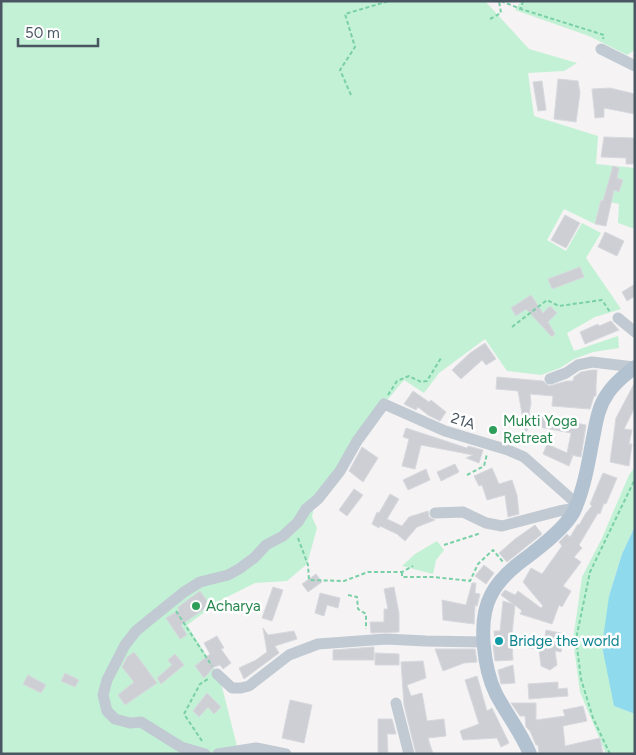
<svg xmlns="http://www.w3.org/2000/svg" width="636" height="755" viewBox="0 0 636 755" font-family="Figtree,sans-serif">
  <rect width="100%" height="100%" fill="#f5f3f3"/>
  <path fill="#c3f1d5" d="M1,1H485L529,49L577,63L564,71L528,73L534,116L598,136L596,164L635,168V229L618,223L619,204L601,200L595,224L564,209L547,240L566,251L582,223L601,233L586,258L621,309L595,317L567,333L574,351L618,336L619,348L593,352L574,359L560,368L541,375L507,371L485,339L439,373L424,393L404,380L352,442L338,476L316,496L312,517L317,528L307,564L287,581L255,583L221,600L187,625L219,675L239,754H1Z
    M521,1H635V50L627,55L589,36L515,10Z
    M635,467V526L622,554L609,596L614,706L635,714V754H606L580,692L573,640L582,577L602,538L629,475Z
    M437,541L444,550L436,560L433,574L402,566L415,554Z"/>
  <path fill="#90daee" d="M635,526V714L614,706L602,646L609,596L622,554Z"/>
  <path fill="#cdcfd5" stroke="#d7d9de" d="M558,79L578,81L580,93L576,122L554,119Z
    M542,81L546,110L538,111L533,82Z
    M610,88L635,94V114L604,108V117L595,118L592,89Z
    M604,137L635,138V164H626V158L601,157Z
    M613,166L619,168L617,178L623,180L619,192L614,190L606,226L595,224L601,200L603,201Z
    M565,215L580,223L566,248L551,240Z
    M605,232L624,241L617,256L598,247Z
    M580,267L584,277L552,289L548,279Z
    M635,284V296L627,301L622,292Z
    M531,295L543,313L550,306L557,313L548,322L555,334L552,337L526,309L516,316L511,308Z
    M611,321L619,330L585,344L580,332L598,324L599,326Z
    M485,343L496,359L486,365L482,360L461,379L452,370L470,353Z
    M592,370H597L596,386V396H594L590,409L552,406L553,396L530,394L531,403L529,414L586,425L581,457L571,455H573L569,466L543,454L547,444L567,453L571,433L528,425L527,431H525L524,424L522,423L523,419L518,391L496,389L497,377L543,381L549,386L567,381H573L574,377L581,372Z
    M635,382V407L624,429L632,430L629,444H632L629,466L610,462L616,418Z
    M413,391L429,402L431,400L446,412L440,421L428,415L418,407L416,410L404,404Z
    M406,428L467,448L468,446L483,450L479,463L466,458L473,455L421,445L415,469L402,466L409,439L403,437Z
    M362,447L378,458L363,482L349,471Z
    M455,464L459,472L441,481L437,472Z
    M492,468L499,484L512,480L517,495L519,514L508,517L505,495L487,500L482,485L479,486L474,476Z
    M426,469L430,480L408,490L403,480Z
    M603,473L617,478L606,504L604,503L600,514L598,513L579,545L582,548L574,557L581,562L563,586L571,591L562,607L559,605L552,624L520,614L522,611L515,605L512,634L544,642L546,630L565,634L561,652L555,651L557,665L550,670L541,666L539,650L512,644L513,660L495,661L493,645H495L494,631H500L503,601L513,604L501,595L505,590L515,595L518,591L541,608L543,606L523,582L531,568L542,574L562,546L559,542L567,534L570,537L578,524L579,525L586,513L592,506L590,504Z
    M354,489L363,495L347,516L339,510Z
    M390,494L399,499L387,519L402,526L409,517L428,511L429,517L435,520L417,527L405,541L397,534L380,526L379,528L372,524L377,512L379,513Z
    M535,525L542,534L507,562L499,553L515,539Z
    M484,565L494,573L486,584L475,576Z
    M316,574L322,582L308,592L302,584Z
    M472,583H476L475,593L480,594L477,606L475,605L474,624L443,620L442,600L466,605Z
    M273,587L283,590L272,621L262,618Z
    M394,587L399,613V632L371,633L370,622H384V609H388L384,589Z
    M200,591L210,605L181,625L187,635L180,639L166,618L179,610L178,607Z
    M320,593L340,598L338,608L327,605L324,616L315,613Z
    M263,628L268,635L294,631L297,639L275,646L279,653L244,679L239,668L256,660L267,652Z
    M217,636L224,648L221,649L231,663L223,669L220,665L214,667L204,678L195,666L210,654L204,643Z
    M374,647V660H333V650Z
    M435,649H475L477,662L464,663L443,671Z
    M134,652L157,683L125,705L118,695L134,682L122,667L127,657Z
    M375,653L399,654V665H375Z
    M175,654L184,665L161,684L157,678L172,665L168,660Z
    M423,661L426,678L407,685L411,696L422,693L427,721L444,719L446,736L428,738L433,754H416L404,705L401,662Z
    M513,665L515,683L501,684L498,670Z
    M65,673L79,680L75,687L61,681Z
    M28,675L46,685L41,693L23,684Z
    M477,676L487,711L492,708L509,743L501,747L497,738L463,740L460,731L479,724L465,680Z
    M558,682V689L567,688L568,696L529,699L528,684Z
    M207,693L221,707L214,714L208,707L199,717L193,711Z
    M290,700L312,705L304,743L282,738Z
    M511,703H536V720L565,716L563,710L583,706L587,721L563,726L565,746L600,738L603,754H539L538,745H536L530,731L526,727L525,716H520Z
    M378,719H392L396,734H387L388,753H378Z"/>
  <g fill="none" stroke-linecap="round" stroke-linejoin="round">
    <path stroke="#7ad0a6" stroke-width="2" stroke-dasharray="4 2.5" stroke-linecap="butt" d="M501,1L521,9
      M523,1L521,9L604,35L603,39
      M490,19L501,13L499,1
      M351,95L340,70L355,47L345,14L389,1
      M512,327L547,300L559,306L602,300L610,312
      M388,395L397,381L409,376L421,382L427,381L441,358
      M467,475L484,466L487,454
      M298,538L308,565L309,580L344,581L368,572H402L413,566
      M444,545L481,533
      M402,572V577H434L470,581L478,564L493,550L503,562
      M348,595L357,597L358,609L366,614V629
      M176,611L212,666
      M202,741L184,714L200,684L208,679
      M610,754L593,718L581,679L576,639L590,572L635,479"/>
    <path stroke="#c1cad2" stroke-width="11" d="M601,49L635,66
      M618,318L635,332
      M550,379L566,373L578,365L592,362L634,367
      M435,513L463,512L486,523L502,526L559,511L576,508
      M217,674L232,688H241L249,686L289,655L318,644L386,639L426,641L484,642
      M396,703L409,754
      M205,754L181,747L141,722L130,723L115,719L107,711L103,695L107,680L125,645L136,631L148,621L184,592L200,582L228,575L239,569L254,558L266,545L283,536L298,522L306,509L318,499L340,471L357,441L384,404L445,431L508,450L524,457L577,504
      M218,754L256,748L286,754"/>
    <path stroke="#b3c2d1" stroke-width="14" d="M530,754C521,732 507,715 496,694C484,669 477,621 491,595C497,583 508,572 518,564C534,552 568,527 575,509C584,488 588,465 592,443C596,425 597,408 608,393C615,382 625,375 635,367"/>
  </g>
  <g fill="#2e9e5b" stroke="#fff" stroke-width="2">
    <circle cx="493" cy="430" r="5"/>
    <circle cx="196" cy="606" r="5"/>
  </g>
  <circle fill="#0f9aa8" stroke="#fff" stroke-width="2" cx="499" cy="641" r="5"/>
  <g text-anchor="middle" stroke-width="5" stroke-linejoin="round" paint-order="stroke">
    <g font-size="15" fill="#4a5661" stroke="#fff">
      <text transform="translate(463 421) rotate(18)" y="5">21A</text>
    </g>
    <g font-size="15" fill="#27864d" stroke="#fff" text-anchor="start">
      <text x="503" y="426">Mukti Yoga<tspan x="503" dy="17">Retreat</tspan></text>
      <text x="206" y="611">Acharya</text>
    </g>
    <g font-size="15" fill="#0d838f" stroke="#fff" text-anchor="start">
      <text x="509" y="646">Bridge the world</text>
    </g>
  </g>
  <rect width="636" height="755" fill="none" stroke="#4a5661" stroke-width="5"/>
  <path d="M18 38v8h80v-8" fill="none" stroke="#4a5661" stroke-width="2.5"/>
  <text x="25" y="38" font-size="15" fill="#4a5661" stroke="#ffffff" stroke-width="4" paint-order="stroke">50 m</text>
</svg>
